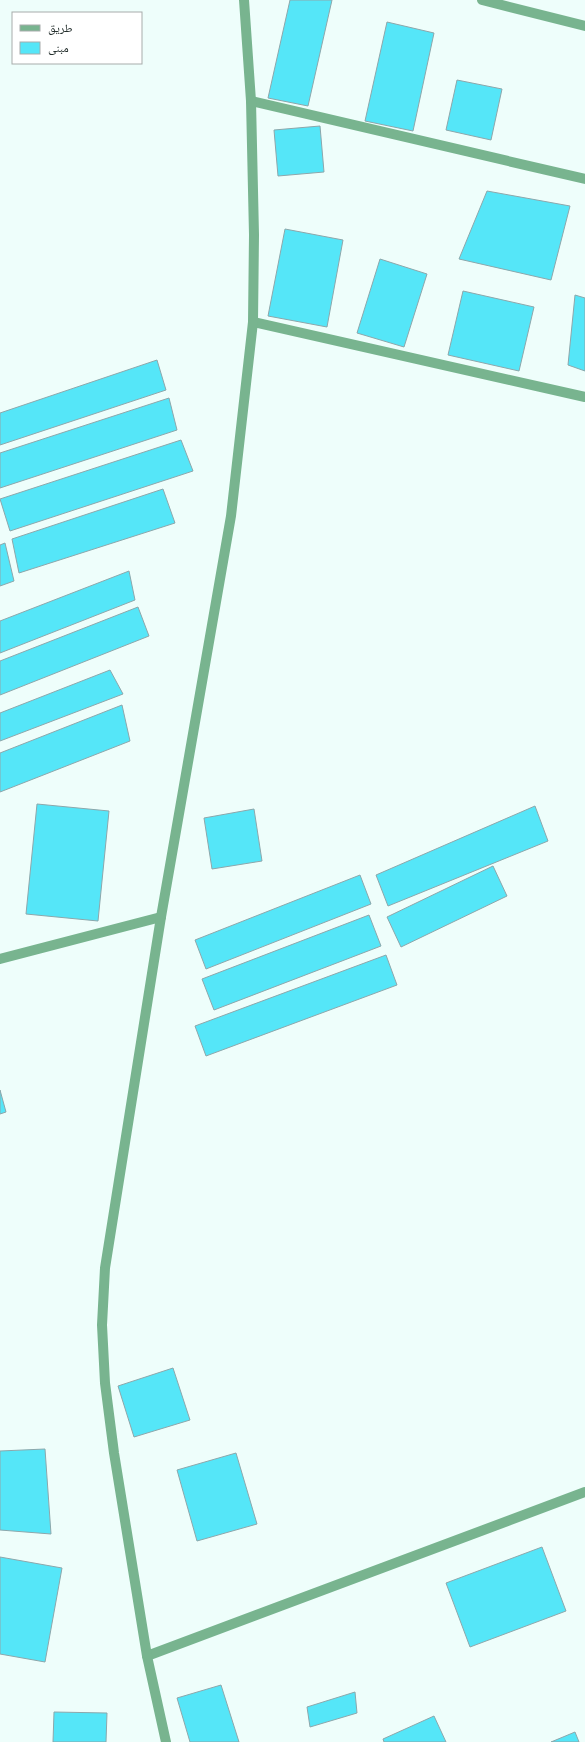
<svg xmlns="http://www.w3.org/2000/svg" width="585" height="1742" viewBox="0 0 585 1742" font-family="'Titillium Web','Noto Naskh Arabic',sans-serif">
  <rect width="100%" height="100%" fill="#eefefb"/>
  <path fill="#55e6f8" stroke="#8da7ab" d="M290,0H332L308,106L268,98Z
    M387,22L434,33L413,131L365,121Z
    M457,80L502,89L491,140L446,130Z
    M320,126L324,172L278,176L274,130Z
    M487,191L570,206L551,280L459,259Z
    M285,229L343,240L327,327L268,316Z
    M380,259L427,274L404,347L357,333Z
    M463,291L534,307L519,371L448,355Z
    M575,295L585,298V371L568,365Z
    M157,360L166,390L0,445V413Z
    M169,398L177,430L0,488V453Z
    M181,440L193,471L10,531L0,499Z
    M163,489L175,523L19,573L12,539Z
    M5,543L14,581L0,586V545Z
    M129,571L135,600L0,653V621Z
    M138,607L149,636L0,695V661Z
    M110,670L123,694L0,741V713Z
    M122,705L130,741L0,792V753Z
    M37,804L109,811L98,921L26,914Z
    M535,806L548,841L388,906L376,875Z
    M254,809L262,861L212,869L204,818Z
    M493,866L507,896L401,947L387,917Z
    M360,875L371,904L206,969L195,940Z
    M369,915L381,946L214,1010L202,979Z
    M386,955L397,985L206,1056L195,1026Z
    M0,1090L6,1112L0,1114Z
    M173,1368L190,1420L134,1437L118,1386Z
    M45,1449L51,1534L0,1530V1451Z
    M236,1453L257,1524L197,1541L177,1470Z
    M542,1547L566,1611L470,1647L446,1583Z
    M0,1557L62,1568L45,1662L0,1654Z
    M221,1685L239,1742H190L177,1698Z
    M355,1692L357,1713L310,1727L307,1707Z
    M54,1712L107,1713L106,1742H53Z
    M434,1716L446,1742H384L383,1739Z
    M575,1732L579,1742H551Z"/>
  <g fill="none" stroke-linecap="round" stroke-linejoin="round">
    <path stroke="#78b48f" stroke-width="10" d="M482,0L585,26
      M251,101L585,179
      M253,322L585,397
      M0,959L161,917
      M147,1656L585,1492"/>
    <path stroke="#78b48f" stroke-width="10" d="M166,1742L147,1656L114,1453L105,1383L102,1325L105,1268L161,917L231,516L253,322L254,235L251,101L244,0"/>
  </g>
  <rect x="12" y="12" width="130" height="52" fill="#ffffff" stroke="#a7acab"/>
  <rect x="20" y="25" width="20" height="6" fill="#78b48f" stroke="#a7acab"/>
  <text x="48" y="32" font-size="12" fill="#242f2d">طريق</text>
  <rect x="20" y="42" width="20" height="12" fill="#55e6f8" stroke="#a7acab"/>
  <text x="48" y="52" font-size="12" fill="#242f2d">مبنى</text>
</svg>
